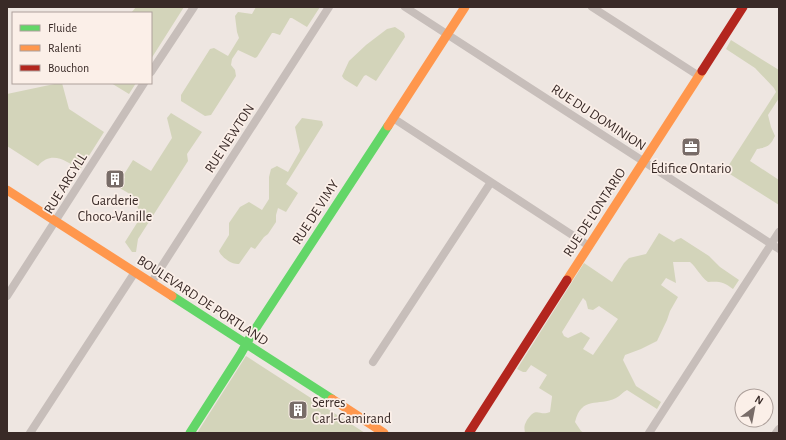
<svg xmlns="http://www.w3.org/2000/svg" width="786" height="440" viewBox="0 0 786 440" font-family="'Alegreya Sans',sans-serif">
  <rect width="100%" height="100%" fill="#eee6e1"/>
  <path fill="#d3d4ba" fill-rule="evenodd" d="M136,7H184L151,59V13H131Z
    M256,7H320L307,27L292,18H290L280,35L274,33H272L257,57L255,58L238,50L232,59L231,65L235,70L236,76L211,115L205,116L181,101V95L210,49L214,48L228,56L239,38L237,32L235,16L238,12L252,14Z
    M395,27L404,33L405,37L376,81L366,75L364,76L357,87L344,79L342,76L349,61L366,45L387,29Z
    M731,40L779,70V98L768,115L771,127L775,136C770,146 768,147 757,149L750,161L779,180V205L725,171L776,92L774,88L755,68L726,49Z
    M59,83H62L69,109L104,132L80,170C66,161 52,150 38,166L7,146V94Z
    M111,83H136L129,94Z
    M171,113L202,132L187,154L188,161L138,239L136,252H132L125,242L142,215L135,203V197L118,187L125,177L123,176L133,160L151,171L172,138L167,118Z
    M302,118L322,121L323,125L286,184L298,193L286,212L278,208L276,215V222L268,234L264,237L255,249L251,247L239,264C232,265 221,257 219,251L229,235V223L240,207L249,202L262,210L269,199V177L271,169L277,166L288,172L300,151L295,127Z
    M659,233L674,242L676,240L681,238L709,256L720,267L739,280L733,289C724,282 719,281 708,282C700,276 697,268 690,262H673L676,283L666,278L661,285L678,297L670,311L667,320L657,341L641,349L625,355L623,360L636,386L661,402L657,409L627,390C623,392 620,396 616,398C598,407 582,395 575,422L581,431L584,433H525C524,426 524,426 527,420C537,405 539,417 550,412L552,397V396L539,388L547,375L531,365L526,372H523L517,369L584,263L612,282L624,263L629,258L646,254ZM583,298L586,301L588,309L593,310L599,306L618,319L593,355L583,349L590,338L581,332L568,338L564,336L562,332Z
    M246,356L365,433H197Z"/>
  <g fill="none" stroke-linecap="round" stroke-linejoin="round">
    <path stroke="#c7beba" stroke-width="8" d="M405,7L779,249
      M592,7L699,76
      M151,72L194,7
      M393,118L589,246
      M151,283L329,7
      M7,296L144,83
      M373,362L491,182
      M30,433L135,272
      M649,433L779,232
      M776,433L779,429"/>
    <path stroke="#63d668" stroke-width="9" d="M172,296L332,399
      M190,433L240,355L252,334L388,126"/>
    <path stroke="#ff974d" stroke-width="9" d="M388,126L465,7
      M7,190L172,296
      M567,280L702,71
      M332,399L384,433"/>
    <path stroke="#b3261e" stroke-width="9" d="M702,71L743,7
      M469,433L567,280"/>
  </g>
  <defs>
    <symbol id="office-square" viewBox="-11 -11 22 22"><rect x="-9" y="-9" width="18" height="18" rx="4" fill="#786c68" stroke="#fbefe8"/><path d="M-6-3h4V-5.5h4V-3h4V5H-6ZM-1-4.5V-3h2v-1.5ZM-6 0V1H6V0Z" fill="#fff"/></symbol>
    <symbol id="building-square" viewBox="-11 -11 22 22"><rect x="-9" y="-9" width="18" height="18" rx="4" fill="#786c68" stroke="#fbefe8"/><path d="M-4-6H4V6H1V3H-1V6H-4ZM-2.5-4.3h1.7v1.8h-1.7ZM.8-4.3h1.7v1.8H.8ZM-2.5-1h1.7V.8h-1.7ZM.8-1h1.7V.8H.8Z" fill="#fff"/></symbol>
  </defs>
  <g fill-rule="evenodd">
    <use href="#office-square" x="680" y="136" width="22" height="22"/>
    <use href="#building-square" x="104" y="168" width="22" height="22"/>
    <use href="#building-square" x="287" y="399" width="22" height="22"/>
  </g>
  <g text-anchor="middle" stroke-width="3.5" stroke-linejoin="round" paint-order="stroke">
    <g font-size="14" fill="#392a27" stroke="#fbefe8">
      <text transform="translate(599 117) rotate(33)" y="5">RUE DU DOMINION</text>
      <text transform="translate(229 138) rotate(-57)" y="5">RUE NEWTON</text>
      <text transform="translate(65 183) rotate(-58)" y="5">RUE ARGYLL</text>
      <text transform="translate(315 212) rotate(-57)" y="5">RUE DE VIMY</text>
      <text transform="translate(594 212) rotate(-57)" y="5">RUE DE L'ONTARIO</text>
      <text transform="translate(203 300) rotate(33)" y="5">BOULEVARD DE PORTLAND</text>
    </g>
    <g font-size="14" fill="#392a27" stroke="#fbefe8">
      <text x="691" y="173">Édifice Ontario</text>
      <text x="115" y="205">Garderie<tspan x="115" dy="16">Choco-Vanille</tspan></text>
      <text x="312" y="407" text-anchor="start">Serres<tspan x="312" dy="16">Carl-Camirand</tspan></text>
    </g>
  </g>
  <rect width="786" height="440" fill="none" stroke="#392a27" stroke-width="16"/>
  <rect x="12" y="12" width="140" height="72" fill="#fbefe8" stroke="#ada09b"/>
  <rect x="20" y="25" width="20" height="6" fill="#63d668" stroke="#ada09b"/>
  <text x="48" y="32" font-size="12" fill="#392a27">Fluide</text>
  <rect x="20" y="45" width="20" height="6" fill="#ff974d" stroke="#ada09b"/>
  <text x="48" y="52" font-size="12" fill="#392a27">Ralenti</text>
  <rect x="20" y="65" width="20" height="6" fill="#b3261e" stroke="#ada09b"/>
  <text x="48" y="72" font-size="12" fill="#392a27">Bouchon</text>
  <g transform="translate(754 408) rotate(32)"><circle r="19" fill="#fbefe8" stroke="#ada09b"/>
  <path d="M0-3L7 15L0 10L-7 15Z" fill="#786c68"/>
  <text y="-6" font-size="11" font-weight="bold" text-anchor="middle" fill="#392a27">N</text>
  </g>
</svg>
